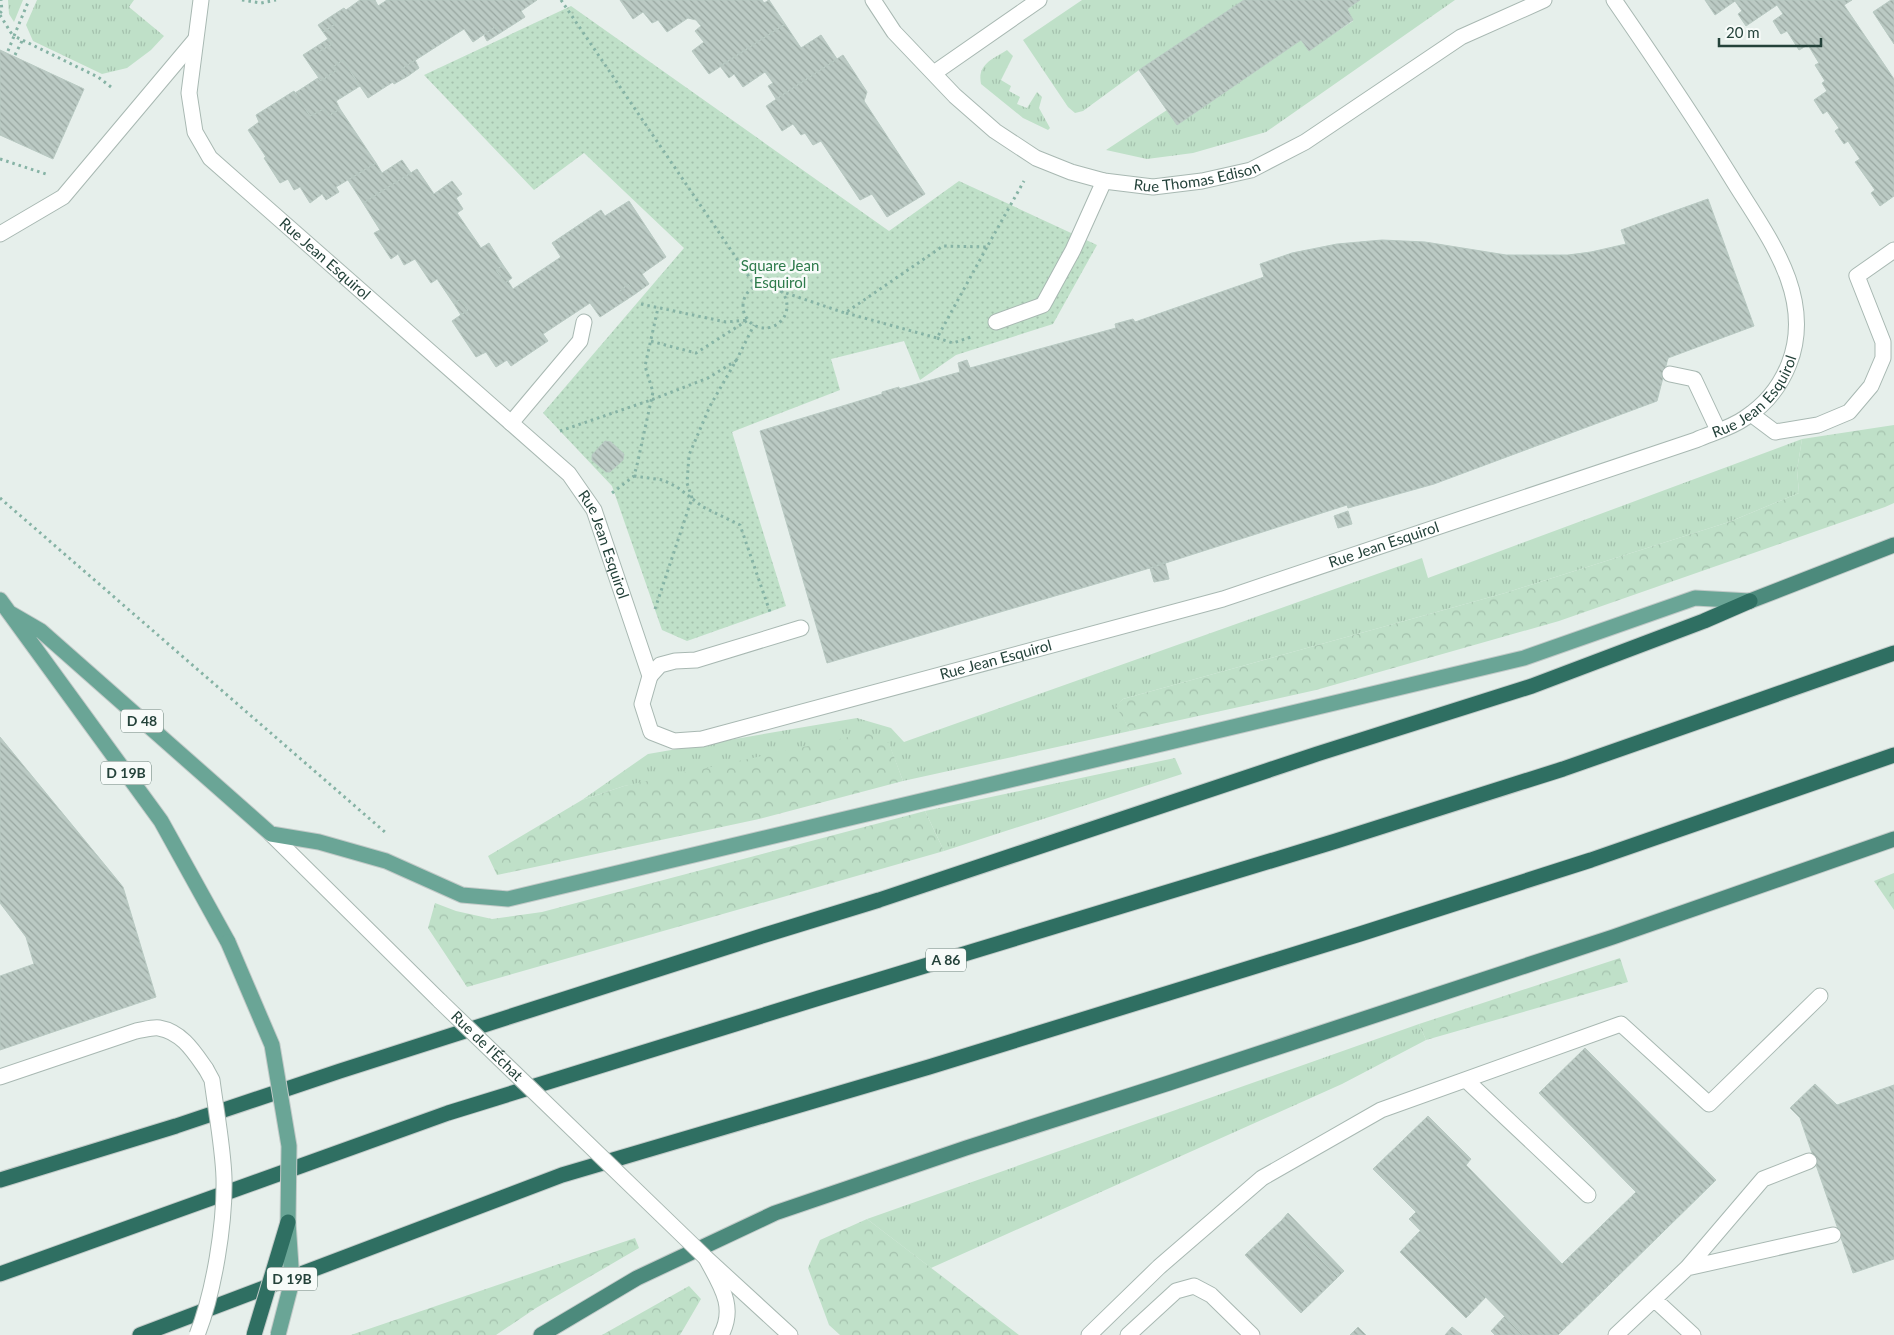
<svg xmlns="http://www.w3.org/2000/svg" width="1894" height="1335" viewBox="0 0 1894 1335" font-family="Lato,sans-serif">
  <defs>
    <pattern id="grass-tufts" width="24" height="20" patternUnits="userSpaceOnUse" patternTransform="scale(1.25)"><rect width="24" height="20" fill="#bfe0c8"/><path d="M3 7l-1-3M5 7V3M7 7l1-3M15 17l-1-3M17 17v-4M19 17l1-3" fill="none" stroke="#a4c1ad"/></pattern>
    <pattern id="forest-crowns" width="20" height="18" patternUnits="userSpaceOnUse" patternTransform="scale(1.25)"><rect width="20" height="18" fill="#bfe0c8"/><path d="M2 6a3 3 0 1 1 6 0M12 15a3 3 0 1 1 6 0" fill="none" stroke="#a4c1ad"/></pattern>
    <pattern id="park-dots" width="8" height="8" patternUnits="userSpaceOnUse" patternTransform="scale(1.25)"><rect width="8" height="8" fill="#bfe0c8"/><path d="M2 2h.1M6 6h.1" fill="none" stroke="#a4c1ad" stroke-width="1.8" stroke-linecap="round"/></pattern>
    <pattern id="building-back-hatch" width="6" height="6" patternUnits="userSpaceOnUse" patternTransform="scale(1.25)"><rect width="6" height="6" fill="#bbcac4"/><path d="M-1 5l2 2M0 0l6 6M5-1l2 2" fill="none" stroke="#98a6a0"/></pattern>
  </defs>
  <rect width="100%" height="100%" fill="#e6efeb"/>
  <path fill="url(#grass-tufts)" d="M8,0H23L14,22L9,14Z
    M37,0H134L129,7L164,36L151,50L127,68L102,74L33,41L26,25Z
    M1082,0H1244L1139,70L1083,111L1075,113L1068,107L1023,40Z
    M1360,0H1455L1266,132L1193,153L1147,159L1106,150L1167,110L1177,125L1301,40L1309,50L1353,21L1347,9Z
    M1007,50L1013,56L1001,80L1011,86L1009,91L1020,97L1017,104L1027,108L1037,92L1042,97L1039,108L1050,128L1048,130L1023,118L981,84C977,64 993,59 1007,50Z
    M1802,439L1797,470L1799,493L1729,522L1505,593L1123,699L1117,706L1130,731L903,781L889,744L624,786L582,800L648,754L857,718L891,728L904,742L1422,558L1428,578Z
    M1175,758L1182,774L944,851L925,811Z
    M1419,1024L1426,1040L1342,1084L931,1268L867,1219Z"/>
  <path fill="url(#forest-crowns)" d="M1894,425V503L1885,507L1559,621L1316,690L1130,731L1116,706L1123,699L1505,593L1729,522L1799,493L1797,470L1802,439Z
    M867,733L889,743L903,781L759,819L497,875L488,856L582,800L624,786Z
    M925,811L944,851L467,987L428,928L435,903L456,911L492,919L542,912Z
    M1894,873V910L1874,881Z
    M1620,958L1628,982L1426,1040L1419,1024Z
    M867,1219L1019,1335H840L829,1325L808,1268L820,1240Z
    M635,1238L639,1248L536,1308L496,1335H351Z
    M689,1286L701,1299L680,1335H602Z"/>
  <path fill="url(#park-dots)" d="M571,6L889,231L959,181L1097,245L1053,324L956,355L920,380L904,341L831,359L840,390L732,432L786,606L687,641L662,630L612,486L543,413L684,248L584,153L534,190L424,75Z"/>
  <path fill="url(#building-back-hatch)" stroke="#b8c9c2" d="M360,0H375L378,6L387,0H537L521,11L525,17L500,33L496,26L473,42L464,29L403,68L408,76L394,84L393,82L368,98L343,60L334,66L337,70L321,81L303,55L314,48L317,53L332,44L323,32L335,24L330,17L344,8L346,10Z
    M620,0H762L764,3L769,0L785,24L709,74L692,51L704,42L695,31L701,26L696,20L688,18L667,32L658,20L652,23L643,12L633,19Z
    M1244,0H1360L1347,9L1353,20L1309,51L1301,40L1177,125L1139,70Z
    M1705,0H1852L1844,5L1894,79V196L1880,206L1871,193L1875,190L1855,162L1860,159L1848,141L1844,144L1835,131L1839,128L1827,111L1823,114L1814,100L1827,91L1822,83L1825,81L1815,65L1819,63L1808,45L1799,50L1787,31L1781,34L1773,21L1783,14L1777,5L1746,26L1738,14L1742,11L1735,1L1715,15Z
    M1891,0H1894V44L1873,12Z
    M330,17L335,24L323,32L318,25Z
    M785,24L801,48L821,35L837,59L776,99L768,86L773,83L765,72L743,87L734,74L729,78L720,66Z
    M496,26L500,33L487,41L484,35Z
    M328,39L332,44L317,53L314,48Z
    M0,50L84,89L53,159L0,135Z
    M843,55L867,92L864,101L925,194L887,217L872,194L860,200L821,141L813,145L805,133L801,135L793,124L782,131L766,106Z
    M343,60L360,86L336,101L340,109L328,116L324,109L310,116L295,93L318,78L321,81L337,70L334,66Z
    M415,60L419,68L408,76L403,68Z
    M294,91L310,116L324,109L328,116L340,109L376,163L336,187L339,192L326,200L322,194L310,203L300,187L294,190L288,179L280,183L264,158L266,157L248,130L259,122L256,115Z
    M402,160L411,173L363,203L348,180L376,163L382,173Z
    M417,169L434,194L452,181L462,194L456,198L463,209L457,213L481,248L489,243L503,265L496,270L505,283L508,281L513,289L561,257L552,243L601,210L605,216L629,201L666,257L642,274L649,284L635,294L628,284L619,292L626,300L600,317L590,303L543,334L548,341L511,366L507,360L496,367L486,352L476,357L452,321L468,310L460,299L454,304L437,279L431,283L415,259L404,265L398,254L391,259L374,233L380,230L363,203Z
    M1708,199L1754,326L1668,358L1657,401L1434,484L1348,508L1347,505L1150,568L827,663L760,431L882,394V392L899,387V389L960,372L958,363L967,360L970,368L1116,328L1115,324L1133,319L1135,322L1264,277L1260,264L1292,253L1337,244L1382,240L1425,242L1506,255H1568L1591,252L1626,244L1621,230Z
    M503,265L512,278L505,283L496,270Z
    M628,284L635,294L626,300L619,292Z
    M460,299L468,310L461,315L454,304Z
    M605,441L611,442L624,454L623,460L610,472H606L592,460V455Z
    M1348,511L1352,524L1338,528L1334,516Z
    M1165,562L1169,579L1154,582L1150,568Z
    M0,737L123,887L156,997L0,1050V976L34,964L26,937L0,903Z
    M1585,1048L1716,1180L1558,1335H1523L1409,1219L1416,1212L1373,1169L1428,1116L1471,1159L1466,1165L1562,1264L1636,1192L1539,1093Z
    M1815,1084L1837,1105L1894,1085V1259L1853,1273L1800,1118L1790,1108Z
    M1288,1213L1344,1271L1338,1277L1282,1220Z
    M1282,1220L1338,1277L1301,1313L1245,1255Z
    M1420,1231L1486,1297L1466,1318L1400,1252Z
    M1505,1316L1523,1335H1495L1491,1331Z
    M1358,1327L1366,1335H1350Z
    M1452,1327L1462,1335H1445Z"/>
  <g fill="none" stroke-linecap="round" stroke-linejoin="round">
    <defs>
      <path id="service" d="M0,234L63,197L195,40
        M996,322L1043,305L1073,250L1104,181
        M1670,374L1694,379L1718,430
        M1751,414L1775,432L1818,425L1849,412L1871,386L1883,358V342L1857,276L1894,250
        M511,423L580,341L584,322
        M650,676L660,665L675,661L696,660L801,628
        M0,1077L136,1031C143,1030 153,1027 159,1028C182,1032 194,1052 206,1069
        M1466,1080L1588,1195
        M1687,1268L1833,1235
        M1655,1300L1693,1335
        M1089,1335L1159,1267L1262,1178L1381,1110L1621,1024L1709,1104L1820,996
        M1616,1335L1687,1268L1763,1179L1809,1161"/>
      <g id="minor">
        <path id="s1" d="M201,0L189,93L195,132L210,158L569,474L594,510L650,676L642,704L651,732L674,741L702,739L1223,599L1696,440C1712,433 1731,428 1745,418C1765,405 1780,387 1789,364C1816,295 1765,233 1731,177C1694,117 1654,58 1614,0"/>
        <path id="s2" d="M873,0L894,32L955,96L995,131L1036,158L1071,172L1104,181L1153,187L1202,181L1251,170L1305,142L1461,37L1544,0"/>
        <path d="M934,73L1039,0"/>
        <path d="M707,1260C721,1286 736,1307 721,1335"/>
        <path d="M1128,1335L1176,1291L1194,1286L1211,1295L1252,1335"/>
      </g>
      <path id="tertiary" d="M271,834L440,1001
        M705,1257L790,1335"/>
      <path id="primary" d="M0,600L161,821L228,942
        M10,613L41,631L271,834L319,842L386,861L462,895L508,899L1524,658L1695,598L1750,601"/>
      <path id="trunk" d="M1750,601L1894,545
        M541,1335L637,1278L775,1213L966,1148L1169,1083L1613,937L1894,839"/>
      <path id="motorway" d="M0,1180L176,1126L340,1071L765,935L879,900L1317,754L1532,686L1704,621L1750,601
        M0,1274L448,1113L819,998L1336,841L1563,769L1894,653
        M140,1335L562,1175L929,1067L1360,934L1591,860L1894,755"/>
    </defs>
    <use href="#service" stroke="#a8b8b2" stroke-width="17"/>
    <use href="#minor" stroke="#a8b8b2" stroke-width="17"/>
    <use href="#tertiary" stroke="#a8b8b2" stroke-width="17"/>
    <use href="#primary" stroke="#c2cac8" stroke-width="17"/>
    <use href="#trunk" stroke="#c2cac8" stroke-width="17"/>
    <use href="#motorway" stroke="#c2cac8" stroke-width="17"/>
    <path stroke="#86b3a5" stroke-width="3" stroke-dasharray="2.5 4" stroke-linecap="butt" d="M242,0L261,3L276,0
      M561,0L756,287
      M0,13L2,11L1,0
      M0,15L13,36
      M14,36L29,0
      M8,51L14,36L98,77L111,87
      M15,55L22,41
      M0,159L49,175
      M743 306a22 22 0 1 1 44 0a22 22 0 1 1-44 0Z
      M780,291L845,313L943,246L987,247L1024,181
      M641,304L726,322L748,320L696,353L650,341
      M846,313L937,338L987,247
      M937,338L953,343L974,336
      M560,431L651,400L708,378L737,360
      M634,476L663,480L677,487L703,507L740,525L770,612
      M612,493L634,476L637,465L653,392L645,366L658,308
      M0,498L386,833
      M655,609L692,498L687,483L689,455L710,406L737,359L754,325"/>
    <use href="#service" stroke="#fff" stroke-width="15"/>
    <use href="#minor" stroke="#fff" stroke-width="15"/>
    <use href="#tertiary" stroke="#fff" stroke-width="15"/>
    <use href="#primary" stroke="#6aa596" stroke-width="15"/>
    <use href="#trunk" stroke="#4c8a7c" stroke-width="15"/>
    <use href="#motorway" stroke="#2f6f62" stroke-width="15"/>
    <defs>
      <path id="service-bridge" d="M197,1335C214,1292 225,1224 224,1178C223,1147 216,1111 212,1080L206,1069"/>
      <g id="tertiary-bridge">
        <path id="s3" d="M440,1001L705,1257"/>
      </g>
      <path id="primary-bridge" d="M228,942L272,1045L289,1146L288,1222L292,1281L278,1335"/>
      <path id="motorway-bridge" d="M254,1335L288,1222"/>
    </defs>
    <use href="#service-bridge" stroke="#a8b8b2" stroke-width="17" stroke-linecap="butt"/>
    <use href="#tertiary-bridge" stroke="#a8b8b2" stroke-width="17" stroke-linecap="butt"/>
    <use href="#primary-bridge" stroke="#c2cac8" stroke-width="17" stroke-linecap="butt"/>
    <use href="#motorway-bridge" stroke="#c2cac8" stroke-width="17" stroke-linecap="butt"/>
    <use href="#service-bridge" stroke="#fff" stroke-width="15"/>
    <use href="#tertiary-bridge" stroke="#fff" stroke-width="15"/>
    <use href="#primary-bridge" stroke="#6aa596" stroke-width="15"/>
    <use href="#motorway-bridge" stroke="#2f6f62" stroke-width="15"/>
  </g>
  <g text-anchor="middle" stroke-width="5" stroke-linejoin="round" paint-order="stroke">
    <g fill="#f7fbf9" stroke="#637a73" stroke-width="1">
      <rect x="121" y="709.5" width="42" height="23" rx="4"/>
      <rect x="101" y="761.5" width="50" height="23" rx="4"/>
      <rect x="926" y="948.5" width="40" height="23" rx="4"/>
      <rect x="267" y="1267.5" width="50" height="23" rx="4"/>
    </g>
    <g font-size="14" font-weight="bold" fill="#24423a">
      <text x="142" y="726">D 48</text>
      <text x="126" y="778">D 19B</text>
      <text x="946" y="965">A 86</text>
      <text x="292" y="1284">D 19B</text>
    </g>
    <g font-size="15" fill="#24423a" stroke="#f7fbf9">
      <text dy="5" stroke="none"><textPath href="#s2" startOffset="395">Rue Thomas Edison</textPath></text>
      <text dy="5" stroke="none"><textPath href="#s1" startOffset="316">Rue Jean Esquirol</textPath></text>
      <text dy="5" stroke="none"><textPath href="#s1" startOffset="2086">Rue Jean Esquirol</textPath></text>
      <text dy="5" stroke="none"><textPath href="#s1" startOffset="1681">Rue Jean Esquirol</textPath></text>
      <text dy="5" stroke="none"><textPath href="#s1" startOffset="721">Rue Jean Esquirol</textPath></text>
      <text dy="5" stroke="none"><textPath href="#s1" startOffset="1276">Rue Jean Esquirol</textPath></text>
      <text dy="5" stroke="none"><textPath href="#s3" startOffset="65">Rue de l'Échat</textPath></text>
    </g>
    <g font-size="15" fill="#2d7a4b" stroke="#f7fbf9">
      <text x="780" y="271">Square Jean<tspan x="780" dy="17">Esquirol</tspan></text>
    </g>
  </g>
  <path d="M1719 38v8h102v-8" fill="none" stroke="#24423a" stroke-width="2.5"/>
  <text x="1726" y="38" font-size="15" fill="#24423a" stroke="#f7fbf9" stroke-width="4" paint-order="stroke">20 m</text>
</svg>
